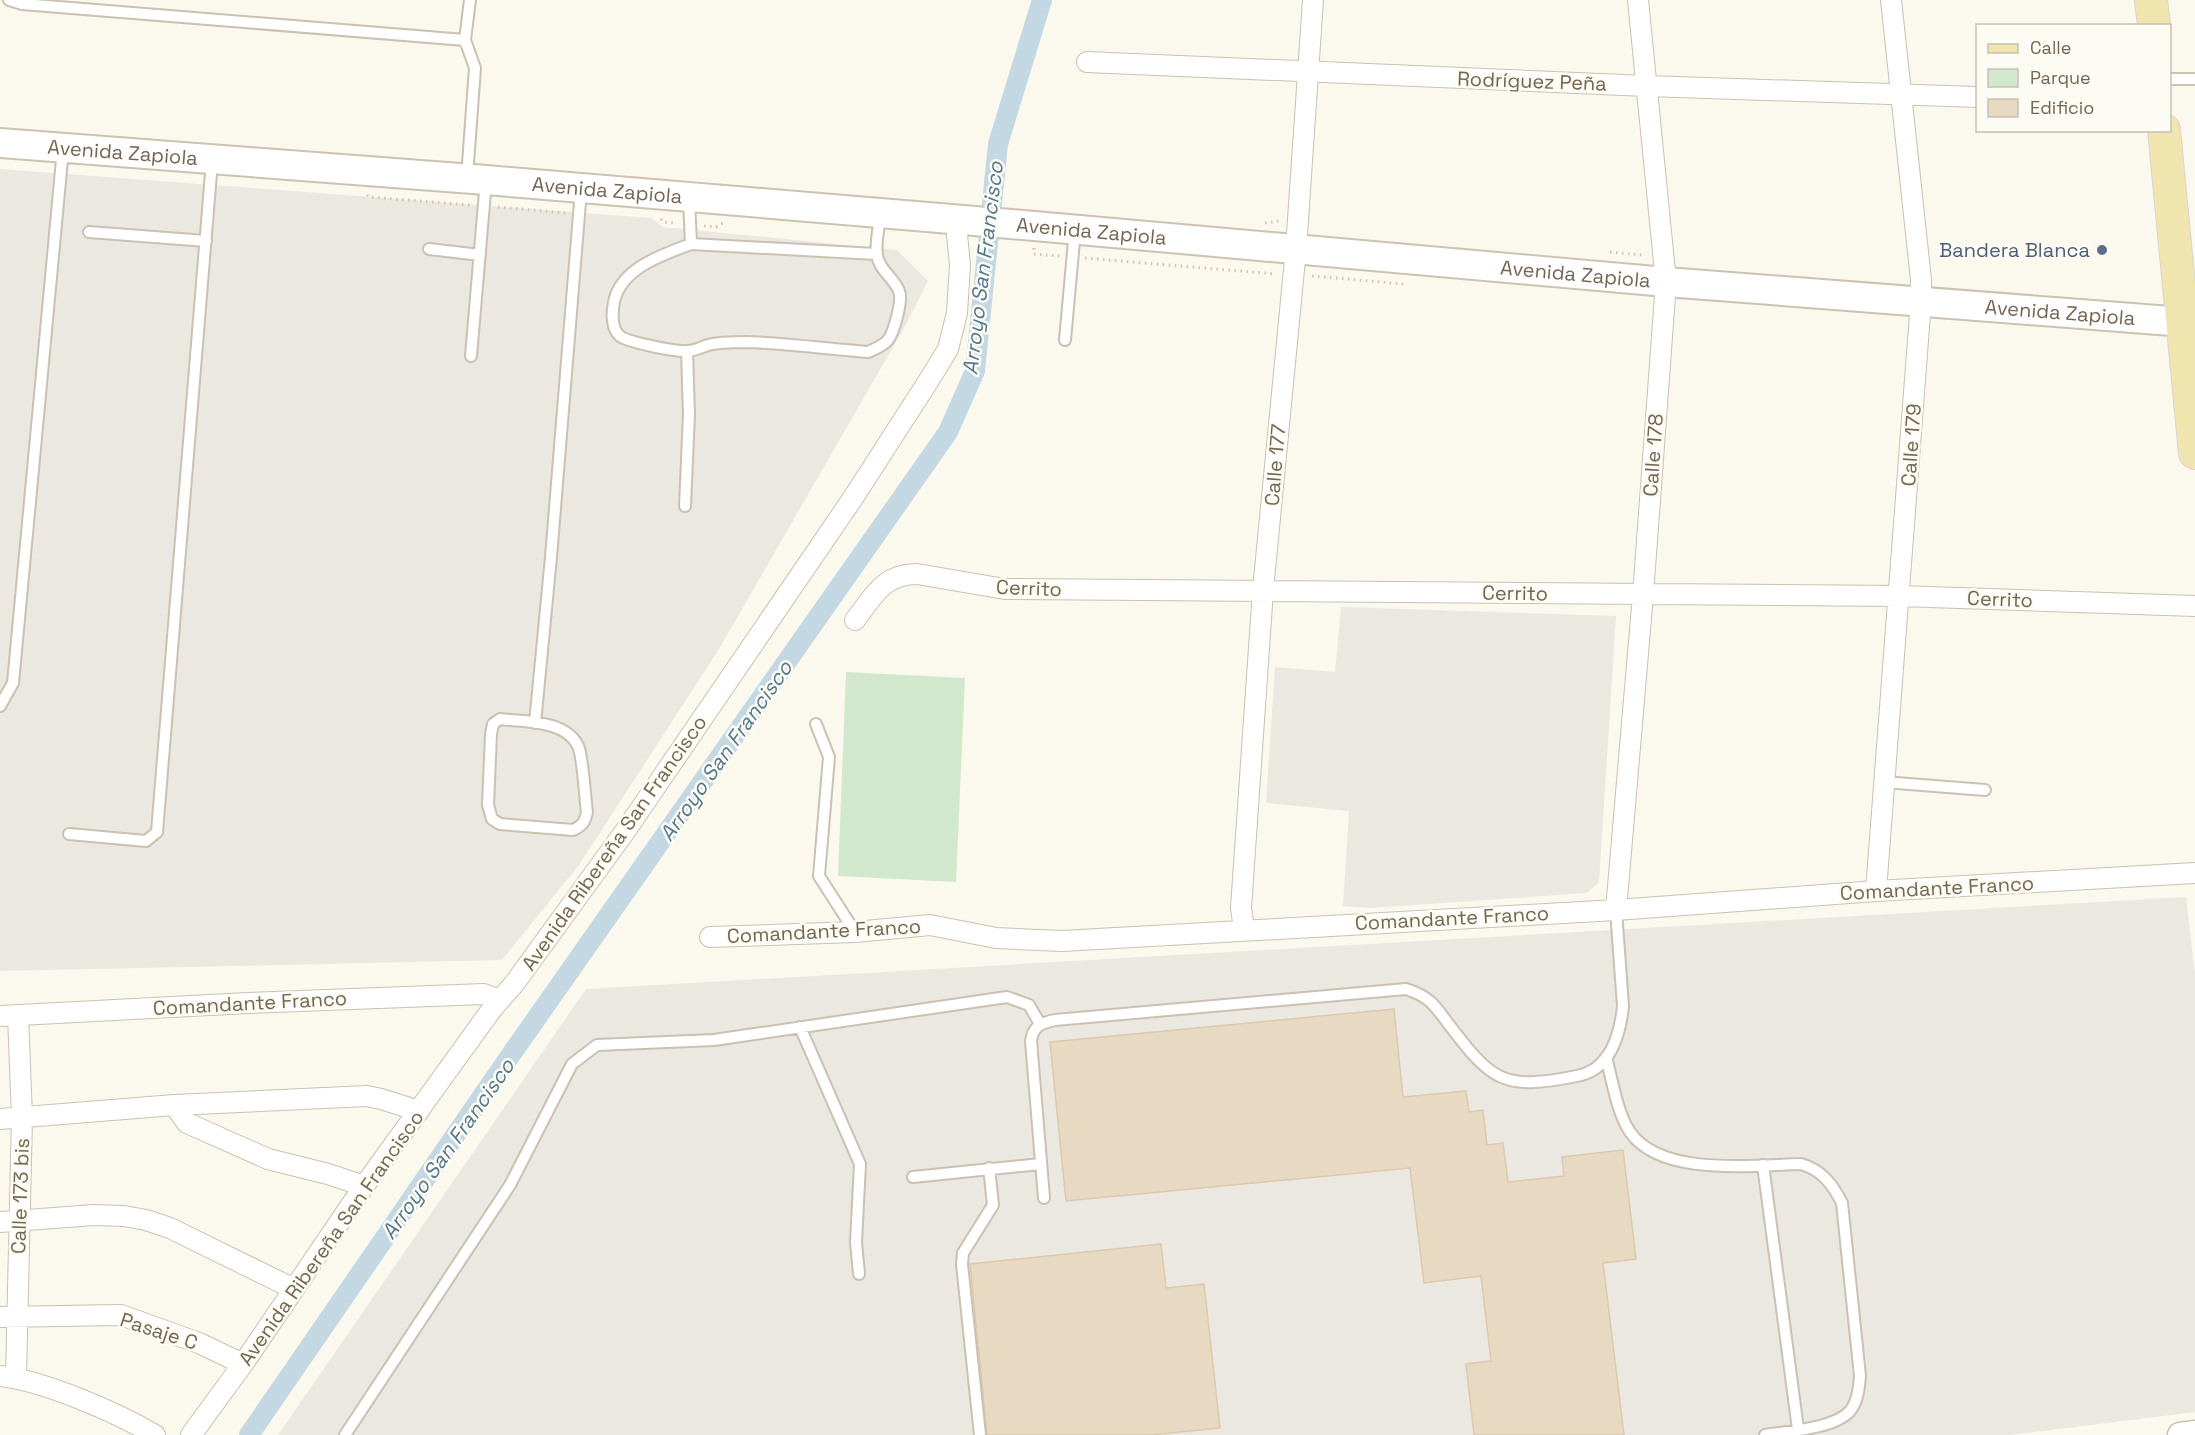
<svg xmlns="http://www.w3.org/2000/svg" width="2195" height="1435" viewBox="0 0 2195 1435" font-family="'Space Grotesk',sans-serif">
  <rect width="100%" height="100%" fill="#fbf8ee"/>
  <path fill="#ebe8e2" d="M0,169L651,218L663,227L897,250L928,281L904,328L719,649L579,865L502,960L0,971Z
    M1341,607L1616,616L1599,882L1587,893L1370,908L1343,906L1349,811L1266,803L1275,667L1335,672Z
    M2186,897L2195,975V1412L2009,1435H278L586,989Z"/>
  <path fill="#d2e8cd" d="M846,672L965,678L956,882L838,876Z"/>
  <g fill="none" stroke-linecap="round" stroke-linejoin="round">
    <path stroke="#c4d8e3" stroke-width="20" d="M249,1435L510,1056L948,432L975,371L998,144L1042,0"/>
  </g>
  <path fill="#e8d9c3" stroke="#dec8ab" stroke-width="1.5" d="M1394,1009L1403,1097L1466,1091L1469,1112L1483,1110L1487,1145L1503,1143L1508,1182L1564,1176L1562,1157L1623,1150L1636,1259L1603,1263L1624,1435H1474L1466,1364L1491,1361L1481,1276L1424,1283L1410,1168L1066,1201L1050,1042Z
    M1161,1244L1166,1288L1204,1284L1220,1428L1150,1435H987L970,1264Z"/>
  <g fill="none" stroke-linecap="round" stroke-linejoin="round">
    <defs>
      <path id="service" d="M9,0L22,4L465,40
        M2170,79H2195
        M467,177L475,68L465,40L470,0
        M689,199L691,244C662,255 621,268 614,302C612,312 611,329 620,336C627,342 676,352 687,351C694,351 702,347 708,345C720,342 733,342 745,342C786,343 827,349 868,352C875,349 883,346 888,340C894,332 903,300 899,291C894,278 879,270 877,255C875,243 879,226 881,213
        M89,232L206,241
        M691,244L876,254
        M429,249L480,255
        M1065,340L1075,230
        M471,356L486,180
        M685,506L689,414L687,352
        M0,706L13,683L63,149
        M500,719C525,722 566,720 578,746C583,756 585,799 587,812C585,822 582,826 573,830L500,824L492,819L488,805L491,734L493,724Z
        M535,723L551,557L581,190
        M816,724L829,757L819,876L855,932
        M1884,782L1985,790
        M69,834L146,841L157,832L212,161
        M800,1027L860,1164L856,1242L859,1274
        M1606,1057C1612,1079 1617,1113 1630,1132C1661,1177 1753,1165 1801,1164C1822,1170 1833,1185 1842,1203L1860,1376C1859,1388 1858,1401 1850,1411C1834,1429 1787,1431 1765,1435
        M1763,1165L1798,1429
        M913,1177L1041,1164
        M1044,1198L1031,1041C1033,1026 1041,1023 1055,1020L1406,989C1428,996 1434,1004 1447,1022C1492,1081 1502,1091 1577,1076C1610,1070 1620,1035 1623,1006L1616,910
        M345,1435L510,1185L572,1064L597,1045L714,1040L1007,997L1029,1005L1040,1024
        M980,1435L962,1264L963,1253L993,1205L989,1168"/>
      <path id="minor" d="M1087,62L1647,86L1978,97
        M855,620C874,596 883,574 917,574L1005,589L1900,596L2195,606
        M1876,891L1921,301V280L1891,0
        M1616,910L1643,595L1666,282L1638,0
        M1244,929L1241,908L1263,590L1296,249L1313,0
        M710,937L855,932L930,925L996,938L1062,941L1616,910L1876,891L2195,873
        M0,1016L248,1003L484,994L500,1000
        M174,1105L187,1123L268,1159L328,1174L364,1186
        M0,1119L174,1105L367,1096L381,1099L419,1111
        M0,1222L94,1215L124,1216L146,1220L170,1228L294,1289
        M0,1317L121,1315L199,1343L243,1364
        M0,1376C44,1381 116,1412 155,1435
        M16,1377L22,1117L18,1015
        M191,1435L243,1364L364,1186L492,1009L514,984L626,830L853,498L931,377L948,349L957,313L960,265L957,235L958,219"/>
      <path id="tertiary" d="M2180,1435L2195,1433"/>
      <g id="secondary">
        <path id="s1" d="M0,143L486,180L1023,225L1666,282L2184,322L2195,320"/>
      </g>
      <path id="primary" d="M2151,0L2154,26
        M2164,130L2195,453"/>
    </defs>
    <use href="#service" stroke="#cac1b1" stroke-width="14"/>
    <use href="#minor" stroke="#cac1b1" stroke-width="22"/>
    <use href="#tertiary" stroke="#cac1b1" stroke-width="27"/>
    <use href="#secondary" stroke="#ccc2b0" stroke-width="32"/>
    <use href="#primary" stroke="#d8d4cf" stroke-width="34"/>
    <path stroke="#d2c2ab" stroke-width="3" stroke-dasharray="1.5 4.5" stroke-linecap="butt" d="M367,195L369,197L470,205
      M498,207L566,213
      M661,219L663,222L676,223
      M1265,223L1279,221
      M704,226L716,227L723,223
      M1034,248V254L1060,256
      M1610,252L1642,255
      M1085,258L1275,274
      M1312,276L1404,284"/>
    <use href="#service" stroke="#fff" stroke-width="10"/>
    <use href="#minor" stroke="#fff" stroke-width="20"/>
    <use href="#tertiary" stroke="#fff" stroke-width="24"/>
    <use href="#secondary" stroke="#fff" stroke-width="28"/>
    <use href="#primary" stroke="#f0e5af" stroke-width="32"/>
  </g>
  <circle fill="#5c6f8a" stroke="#fdfcf4" stroke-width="2" cx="2102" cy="250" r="6"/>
  <g text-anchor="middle" stroke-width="5" stroke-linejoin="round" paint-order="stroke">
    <g font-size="20" fill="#746552" stroke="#fdfcf4">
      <text transform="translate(1532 81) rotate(2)" y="7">Rodríguez Peña</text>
      <text dy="7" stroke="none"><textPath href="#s1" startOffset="123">Avenida Zapiola</textPath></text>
      <text dy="7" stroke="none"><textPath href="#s1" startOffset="609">Avenida Zapiola</textPath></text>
      <text dy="7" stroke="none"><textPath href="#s1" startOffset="1095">Avenida Zapiola</textPath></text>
      <text dy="7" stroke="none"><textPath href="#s1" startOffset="1581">Avenida Zapiola</textPath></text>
      <text dy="7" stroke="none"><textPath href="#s1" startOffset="2067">Avenida Zapiola</textPath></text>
      <text transform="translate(1911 445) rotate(-86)" y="7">Calle 179</text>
      <text transform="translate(1653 455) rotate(-86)" y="7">Calle 178</text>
      <text transform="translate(1275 465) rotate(-85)" y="7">Calle 177</text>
      <text transform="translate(1029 588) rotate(2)" y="7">Cerrito</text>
      <text transform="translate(1515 593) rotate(1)" y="7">Cerrito</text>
      <text transform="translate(2000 599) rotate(2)" y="7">Cerrito</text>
      <text transform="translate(614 843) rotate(-55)" y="7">Avenida Ribereña San Francisco</text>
      <text transform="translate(1937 888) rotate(-3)" y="7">Comandante Franco</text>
      <text transform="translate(1452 918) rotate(-3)" y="7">Comandante Franco</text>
      <text transform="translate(824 931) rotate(-3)" y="7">Comandante Franco</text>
      <text transform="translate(250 1003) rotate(-3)" y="7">Comandante Franco</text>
      <text transform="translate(20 1196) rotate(-88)" y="7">Calle 173 bis</text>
      <text transform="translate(331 1238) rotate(-55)" y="7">Avenida Ribereña San Francisco</text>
      <text transform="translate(159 1331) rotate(18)" y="7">Pasaje C</text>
    </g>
    <g font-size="20" fill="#4e5e75" stroke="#fdfcf4" text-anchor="end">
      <text x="2090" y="257">Bandera Blanca</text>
    </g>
    <g font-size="21" font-style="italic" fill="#52768a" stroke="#fdfcf4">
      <text transform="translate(983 268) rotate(-83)" y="7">Arroyo San Francisco</text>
      <text transform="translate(726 751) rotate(-55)" y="7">Arroyo San Francisco</text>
      <text transform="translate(448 1149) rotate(-55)" y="7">Arroyo San Francisco</text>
    </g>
  </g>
  <rect x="1976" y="24" width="195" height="108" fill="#fdfcf4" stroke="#c6c0b3" stroke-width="1.5"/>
  <rect x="1988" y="44" width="30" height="9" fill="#f0e5af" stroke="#c6c0b3" stroke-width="1.5"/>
  <text x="2030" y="54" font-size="18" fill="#746552">Calle</text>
  <rect x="1988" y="69" width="30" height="18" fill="#d2e8cd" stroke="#c6c0b3" stroke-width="1.5"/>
  <text x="2030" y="84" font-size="18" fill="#746552">Parque</text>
  <rect x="1988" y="99" width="30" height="18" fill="#e8d9c3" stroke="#c6c0b3" stroke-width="1.5"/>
  <text x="2030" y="114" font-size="18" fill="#746552">Edificio</text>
</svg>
